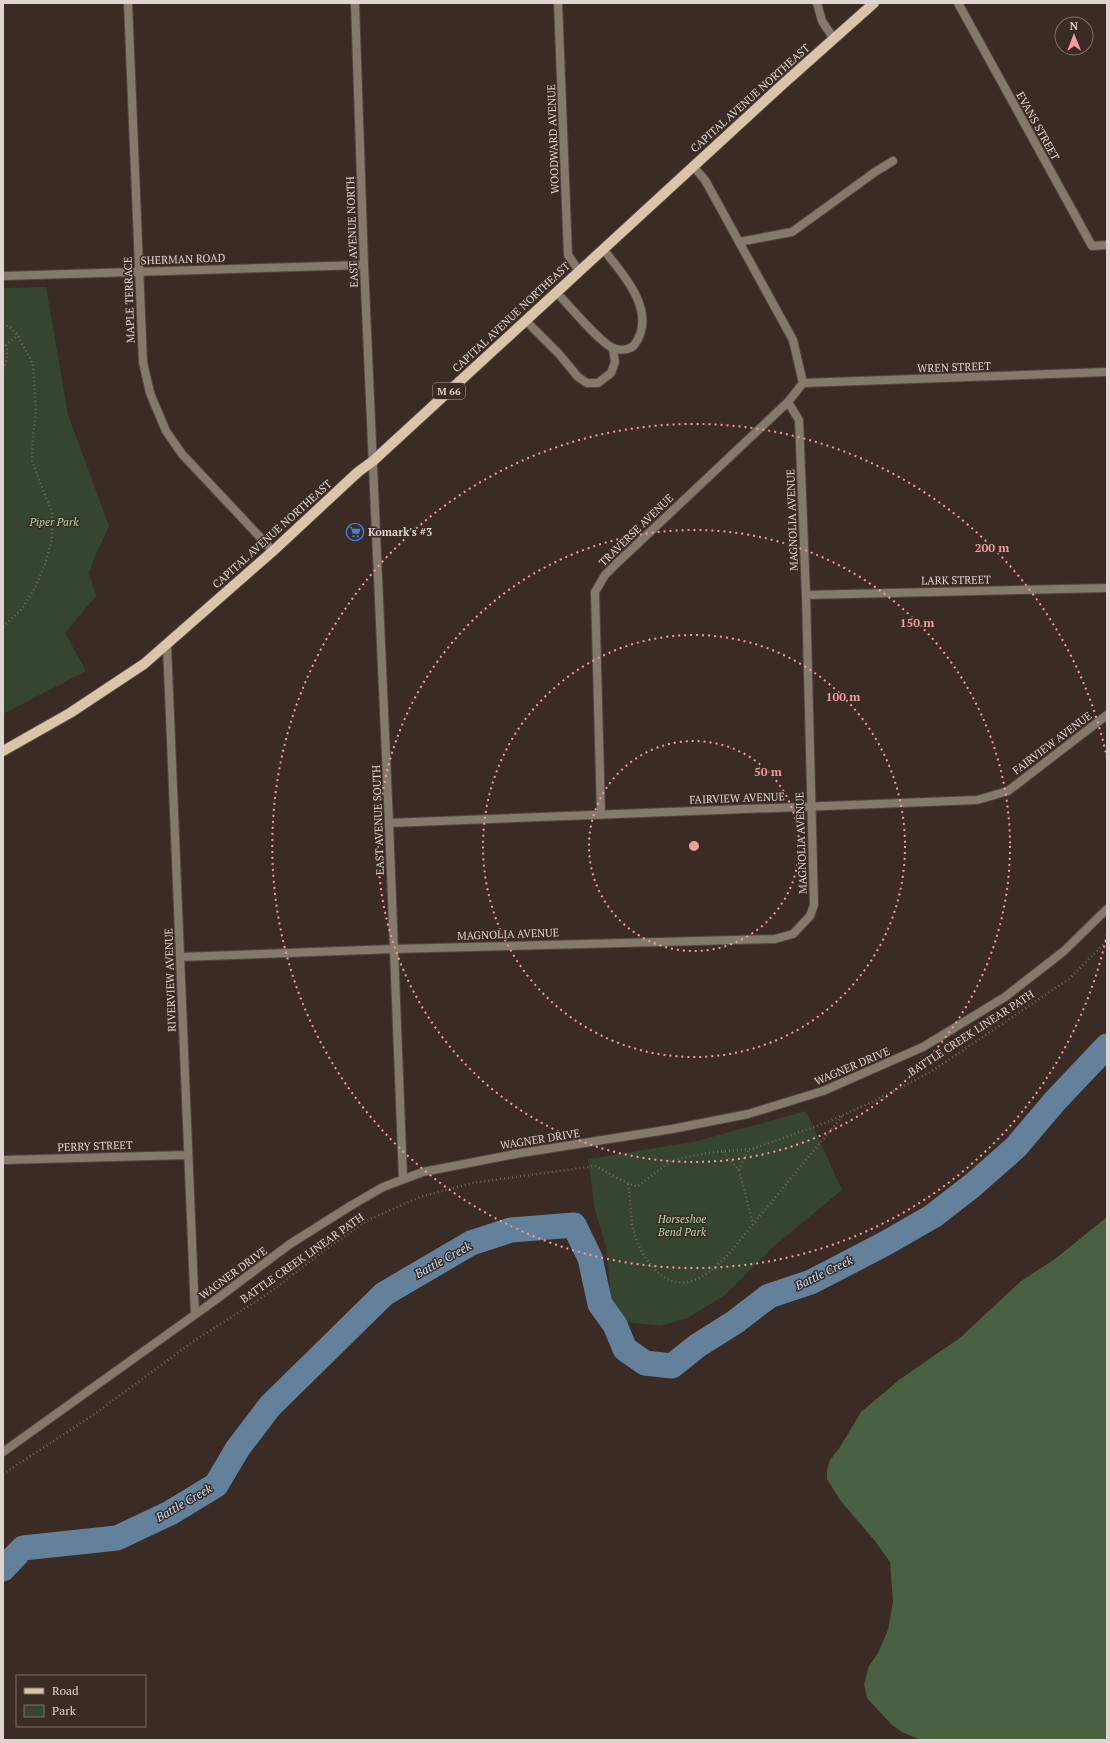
<svg xmlns="http://www.w3.org/2000/svg" width="1110" height="1743" viewBox="0 0 1110 1743" font-family="'PT Serif',serif">
  <rect width="100%" height="100%" fill="#3a2b24"/>
  <path fill="#35452f" d="M46,287L68,415L109,526L95,556L89,573L96,596L65,633L86,671L3,714V288Z
    M806,1111L842,1190L773,1247L725,1295L688,1318L660,1326L626,1322L612,1312L607,1251L595,1210L588,1159L697,1141Z"/>
  <path fill="#4a6043" d="M1107,1217V1740H921L902,1732L891,1724L867,1698L864,1684L869,1666L878,1653L888,1630L893,1602L890,1562L875,1541L840,1500L827,1479V1470L830,1460L840,1447L861,1412L899,1380L961,1337L1021,1281L1055,1259Z"/>
  <g fill="none" stroke-linecap="round" stroke-linejoin="round">
    <path stroke="#63819b" stroke-width="25" d="M3,1569L23,1548L117,1538L170,1513L216,1485L238,1448L270,1406L384,1294L471,1243L511,1230L574,1225L590,1258L600,1304L615,1325L625,1349L645,1363L672,1366L697,1346L735,1322L769,1296L811,1282L886,1243L933,1216L973,1185L1016,1147L1055,1101L1107,1046"/>
    <defs>
      <path id="lane" d="M739,242L792,232L875,172L893,161
        M556,292C568,304 600,343 613,348C620,351 631,350 635,344C658,311 622,273 603,249
        M525,320L559,354L578,377L587,383H598L611,373L615,362L613,349"/>
      <path id="street" d="M128,3L143,362L150,393L166,431L182,454L273,551
        M355,3L364,265L389,823L403,1178
        M558,3L568,255L579,271
        M817,3L822,21L834,39
        M958,3L1092,246L1107,245
        M3,276L364,265
        M803,383L1107,372
        M806,595L1107,588
        M167,645L195,1314
        M601,814L595,592L605,575L616,564L788,402
        M389,823L977,800L1008,791L1107,715
        M180,957L393,949L775,939L793,934L810,916L814,905L806,595L799,420L788,402L803,383L793,340L705,180L693,166
        M3,1160L187,1155
        M3,1452L214,1301L290,1244L352,1205L383,1187L423,1172L515,1154L672,1129L748,1114L823,1091L923,1047L1005,997L1064,951L1107,909"/>
      <path id="primary" d="M3,751L70,713L144,664L273,551L358,472L373,461L783,84L874,3"/>
    </defs>
    <use href="#lane" stroke="#544640" stroke-width="10"/>
    <use href="#street" stroke="#544640" stroke-width="10"/>
    <use href="#primary" stroke="#544640" stroke-width="12"/>
    <path stroke="#746660" stroke-width="2.5" stroke-dasharray="1 3" stroke-linecap="butt" d="M3,324L12,329L18,336L33,364L36,412L33,436L32,461L52,513V539L45,564L36,586L21,610L3,627
      M3,369C7,361 8,354 6,345L17,336
      M723,1152L739,1170L753,1225
      M739,1170L744,1158L750,1149
      M628,1184C631,1200 630,1218 634,1233C641,1257 663,1290 692,1281C707,1276 716,1266 727,1256L843,1115
      M3,1474L93,1415L194,1341L269,1293L325,1250L370,1219L420,1197L472,1183L595,1166C604,1170 631,1187 638,1186L672,1160L713,1152L752,1149L825,1123L872,1102L929,1073L1069,979L1107,941"/>
    <use href="#lane" stroke="#837a6c" stroke-width="8"/>
    <use href="#street" stroke="#837a6c" stroke-width="8"/>
    <use href="#primary" stroke="#d9c5a8" stroke-width="10"/>
  </g>
  <g fill="none" stroke="#f59b9e" stroke-width="2" stroke-dasharray="2 4">
    <circle cx="694" cy="846" r="105"/>
    <circle cx="694" cy="846" r="211"/>
    <circle cx="694" cy="846" r="316"/>
    <path d="M1107 934A422 422 0 1 1 1107 758"/>
  </g>
  <defs>
    <symbol id="supermarket-ring" viewBox="-11 -11 22 22"><circle r="9.5" fill="#3a2b24" stroke="#3f7fe0" stroke-width="1.5"/><path d="M-6-5.5h2.5l.6 2H6L4.5 2H-2.5L-4.4-4H-6ZM-1.5 3.2a1.3 1.3 0 1 0 .1 0ZM3 3.2a1.3 1.3 0 1 0 .1 0Z" fill="#3f7fe0"/></symbol>
  </defs>
  <g fill-rule="evenodd">
    <use href="#supermarket-ring" x="345" y="522" width="20" height="20"/>
  </g>
  <g text-anchor="middle" stroke-width="3" stroke-linejoin="round" paint-order="stroke">
    <rect fill="#3a2b24" stroke="#aea29c" stroke-width="1" x="433" y="383" width="32" height="16" rx="3"/>
    <g font-size="10" font-weight="bold" fill="#dfd5d0">
      <text x="449" y="395">M 66</text>
    </g>
    <g font-size="11" fill="#dfd5d0" stroke="#3a2b24">
      <text transform="translate(750 98) rotate(-42)" y="4">CAPITAL AVENUE NORTHEAST</text>
      <text transform="translate(1038 126) rotate(61)" y="4">EVANS STREET</text>
      <text transform="translate(553 139) rotate(-92)" y="4">WOODWARD AVENUE</text>
      <text transform="translate(352 232) rotate(-92)" y="4">EAST AVENUE NORTH</text>
      <text transform="translate(183 259) rotate(-2)" y="4">SHERMAN ROAD</text>
      <text transform="translate(129 300) rotate(-92)" y="4">MAPLE TERRACE</text>
      <text transform="translate(511 317) rotate(-43)" y="4">CAPITAL AVENUE NORTHEAST</text>
      <text transform="translate(954 367) rotate(-2)" y="4">WREN STREET</text>
      <text transform="translate(792 520) rotate(-92)" y="4">MAGNOLIA AVENUE</text>
      <text transform="translate(636 530) rotate(-44)" y="4">TRAVERSE AVENUE</text>
      <text transform="translate(272 534) rotate(-42)" y="4">CAPITAL AVENUE NORTHEAST</text>
      <text transform="translate(956 580) rotate(-1)" y="4">LARK STREET</text>
      <text transform="translate(1052 743) rotate(-37)" y="4">FAIRVIEW AVENUE</text>
      <text transform="translate(737 798) rotate(-2)" y="4">FAIRVIEW AVENUE</text>
      <text transform="translate(378 820) rotate(-92)" y="4">EAST AVENUE SOUTH</text>
      <text transform="translate(801 843) rotate(-92)" y="4">MAGNOLIA AVENUE</text>
      <text transform="translate(508 934) rotate(-2)" y="4">MAGNOLIA AVENUE</text>
      <text transform="translate(170 980) rotate(-92)" y="4">RIVERVIEW AVENUE</text>
      <text transform="translate(971 1033) rotate(-33)" y="4">BATTLE CREEK LINEAR PATH</text>
      <text transform="translate(852 1066) rotate(-23)" y="4">WAGNER DRIVE</text>
      <text transform="translate(540 1139) rotate(-9)" y="4">WAGNER DRIVE</text>
      <text transform="translate(95 1146) rotate(-2)" y="4">PERRY STREET</text>
      <text transform="translate(302 1258) rotate(-35)" y="4">BATTLE CREEK LINEAR PATH</text>
      <text transform="translate(233 1273) rotate(-36)" y="4">WAGNER DRIVE</text>
    </g>
    <g font-size="11" font-style="italic" fill="#b2daa5" stroke="#3a2b24">
      <text x="54" y="526">Piper Park</text>
      <text x="682" y="1223">Horseshoe<tspan x="682" dy="13">Bend Park</tspan></text>
    </g>
    <g font-size="11" font-weight="bold" fill="#dfd5d0" stroke="#3a2b24" text-anchor="start">
      <text x="368" y="536">Komark's #3</text>
    </g>
    <g font-size="12" font-style="italic" fill="#c3e3fe" stroke="#3a2b24">
      <text transform="translate(443 1260) rotate(-29)" y="4">Battle Creek</text>
      <text transform="translate(824 1273) rotate(-26)" y="4">Battle Creek</text>
      <text transform="translate(184 1503) rotate(-30)" y="4">Battle Creek</text>
    </g>
  </g>
  <circle cx="694" cy="846" r="6" fill="#f59b9e" stroke="#3a2b24" stroke-width="2"/>
  <g font-size="12" text-anchor="middle" font-weight="bold" fill="#f59b9e" stroke="#3a2b24" stroke-width="3" stroke-linejoin="round" paint-order="stroke">
    <text x="992" y="552">200 m</text>
    <text x="917" y="627">150 m</text>
    <text x="843" y="701">100 m</text>
    <text x="768" y="776">50 m</text>
  </g>
  <rect width="1110" height="1743" fill="none" stroke="#dfd5d0" stroke-width="8"/>
  <rect x="16" y="1675" width="130" height="52" fill="#3a2b24" stroke="#7c6f69"/>
  <rect x="24" y="1688" width="20" height="6" fill="#d9c5a8" stroke="#7c6f69"/>
  <text x="52" y="1695" font-size="12" fill="#dfd5d0">Road</text>
  <rect x="24" y="1705" width="20" height="12" fill="#35452f" stroke="#7c6f69"/>
  <text x="52" y="1715" font-size="12" fill="#dfd5d0">Park</text>
  <g transform="translate(1074 36) rotate(359)"><circle r="19" fill="#3a2b24" stroke="#7c6f69"/>
  <path d="M0-3L7 15L0 10L-7 15Z" fill="#f59b9e"/>
  <text y="-6" font-size="11" font-weight="bold" text-anchor="middle" fill="#dfd5d0">N</text>
  </g>
</svg>
